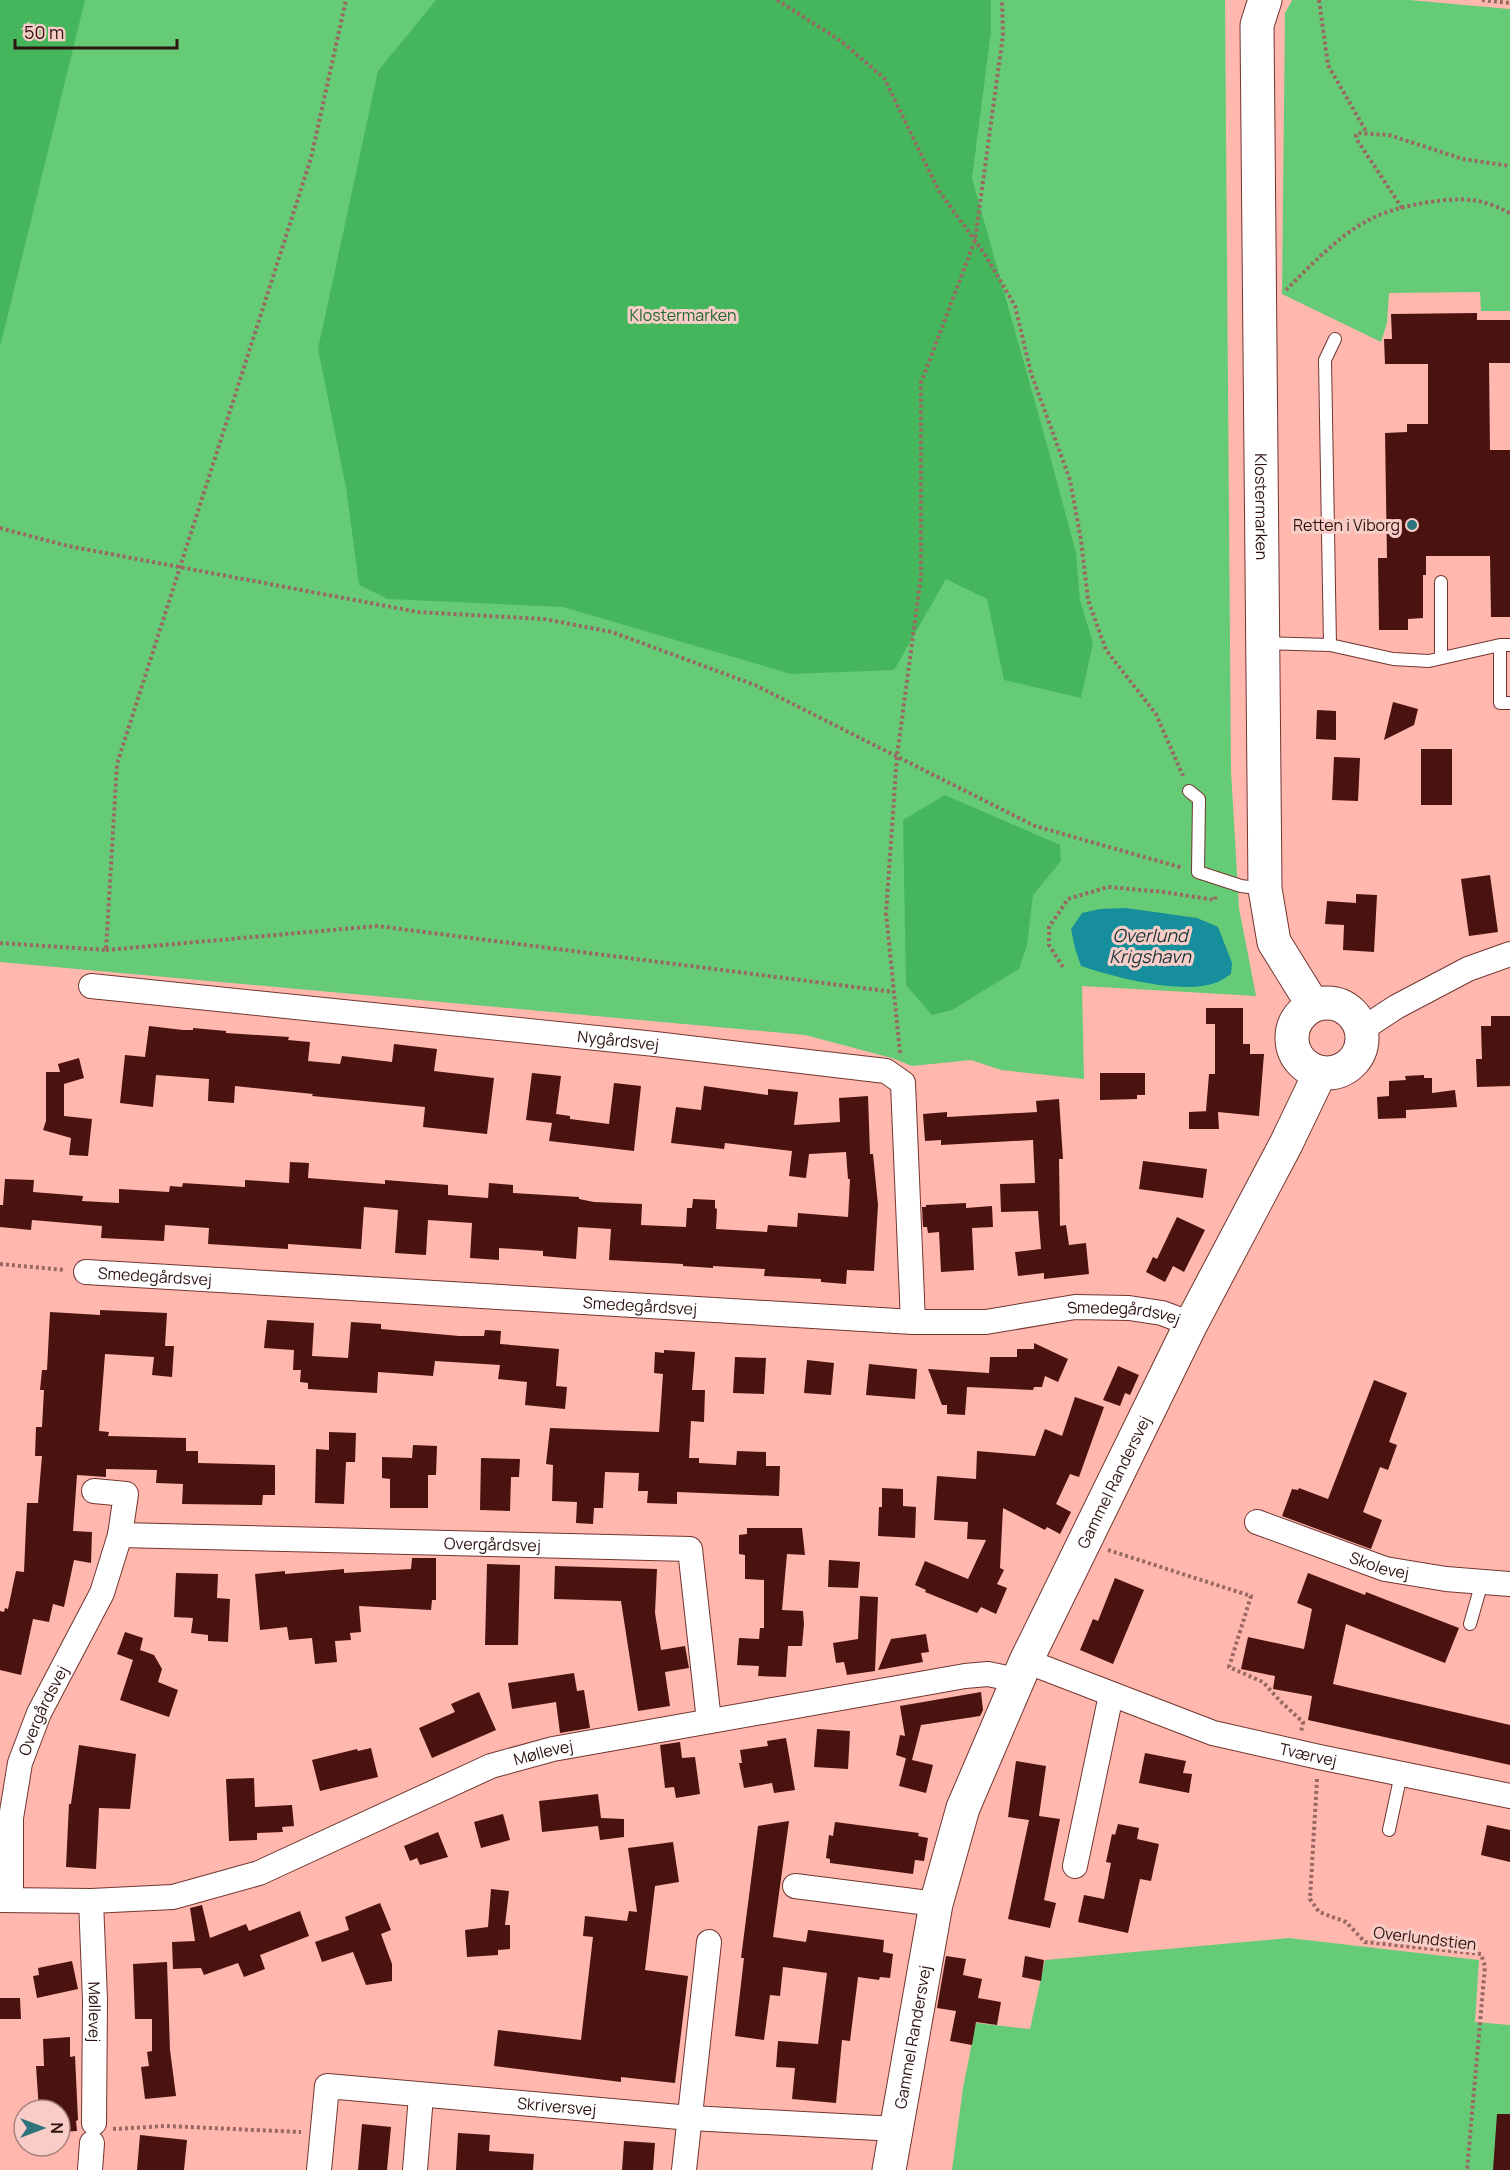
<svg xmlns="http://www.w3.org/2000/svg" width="1510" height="2170" viewBox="0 0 1510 2170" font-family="Manrope,sans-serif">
  <rect width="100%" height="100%" fill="#ffb7ae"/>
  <path fill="#66cb77" d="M0,0H1225L1231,770L1239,908L1256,996L1082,986L1084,1079L1001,1070L971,1060L912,1066L892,1058L805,1035L0,962Z
    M1292,0H1409L1510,9V311H1481L1480,292L1389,293L1387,323L1381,342L1282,294L1285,13Z
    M1289,1938L1479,1960L1475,2022L1510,2025V2170H952L963,2088L976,2023L1030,2029L1045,1960Z"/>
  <path fill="#46b65d" d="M0,0H85L0,347Z
    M436,0H991V32L972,178L1049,452L1076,553L1080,600L1093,643L1081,698L1004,680L987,599L946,579L894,670L791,674L563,607L388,599L359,585L346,487L318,349L378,71Z
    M945,795L1060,845L1061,861L1033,895L1027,945L1019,969L952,1010L932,1015L906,985L903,820Z"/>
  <path fill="#178e9c" d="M1126,908L1197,918L1218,927L1232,963L1231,974C1226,977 1220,982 1215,983C1182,995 1113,977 1081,966L1075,948L1071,929L1082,913L1100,909Z"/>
  <path fill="#4a130f" d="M1477,313V320H1510V363H1489L1490,450H1510V617H1491L1490,556H1426V575H1423V618L1408,619V630H1379L1378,558H1387L1385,433L1407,432V424H1428V364H1385L1384,339H1392L1391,314Z
    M1393,702L1418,709L1414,725L1384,740Z
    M1317,710L1336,711V740L1316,739Z
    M1421,749H1452V805H1421Z
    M1334,757L1360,758L1358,801L1332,800Z
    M1490,875L1498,932L1469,936L1461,879Z
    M1356,894L1377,895L1374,952L1343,950L1344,925L1325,924L1327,901L1356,903Z
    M1206,1008H1243V1044H1250V1054H1264L1259,1116L1218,1112L1219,1129H1189V1112L1210,1111H1206L1209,1074H1215V1024H1206Z
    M1491,1016H1510V1086L1477,1087L1476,1059H1482L1481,1026H1491Z
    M149,1026L183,1030H193V1028L226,1031V1033L289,1037L288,1040L310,1042L308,1061L340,1064L342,1056L392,1062L394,1044L437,1049L434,1071L494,1078L487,1134L423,1127L425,1107L312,1096L313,1094L235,1086L234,1103L208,1101L209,1079L156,1075L153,1107L120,1103L125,1055L145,1057Z
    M79,1058L84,1078L64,1084V1116L92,1119L88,1156L69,1155L71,1138L43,1130L46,1121V1072H60L58,1064Z
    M532,1073L561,1076L556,1114L570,1116V1119L609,1124L614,1083L641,1086L634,1151L549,1141L552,1123L526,1120Z
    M1100,1073H1145V1095H1137V1099L1100,1100Z
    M1424,1075V1078H1432V1093L1455,1090L1457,1107L1406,1110V1118L1378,1119L1377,1097L1389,1096V1081L1406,1080L1405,1076Z
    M704,1086L768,1095V1089L798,1092L794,1125L840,1122L839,1098L868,1096L870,1154H873L878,1205L874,1271L847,1270L846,1284L821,1282V1279L764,1276L765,1269L713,1266V1268L683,1266V1264L609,1260L611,1229L578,1227L576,1259L543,1256V1251L499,1248V1260L470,1258L472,1223L428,1220L426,1255L395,1253L398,1210L364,1207L361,1249L288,1244V1249L208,1244L209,1228L165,1225L164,1241L101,1238L102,1226L32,1220L31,1230L0,1227V1205H3L5,1179L34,1180L33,1192L83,1196L82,1201L119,1203V1189L169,1192L170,1186L182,1187L183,1183L245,1187V1180L289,1183L290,1162L309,1163L308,1178L385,1184V1180L448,1185V1195L488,1198L489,1183L513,1185V1193L579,1197V1199L594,1202L642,1204L641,1225L686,1227L687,1208H692L693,1199L715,1200V1208L717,1209L716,1229L767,1232L768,1225L797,1227L798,1213L848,1217L850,1179H848L846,1152L809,1154L806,1178L789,1176L792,1151L725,1143L724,1149L671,1143L676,1107L701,1110Z
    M1059,1099L1063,1159H1059L1060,1226L1066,1225L1069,1245L1086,1243L1089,1274L1044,1279V1273L1018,1276L1015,1252L1041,1249L1038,1211L1001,1212L1000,1184L1035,1183L1033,1140L941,1145V1140L925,1141L923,1114L947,1112V1117L1037,1112L1036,1101Z
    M1143,1161L1207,1169L1203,1198L1139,1189Z
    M966,1203V1208L992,1206L993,1227L972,1228L974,1270L941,1272L939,1232L928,1233L927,1227H923L922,1207H926V1205Z
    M1177,1217L1205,1230L1184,1272L1173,1266L1165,1282L1146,1272L1153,1257L1157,1259Z
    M100,1310L167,1313L165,1346H174L172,1377L152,1375L154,1357L105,1354L99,1431L109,1432L108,1436L186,1438V1451H198V1463L275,1465V1495H263L262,1505L182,1504L183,1484L156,1483L157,1470L106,1469V1477L77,1475L73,1531L92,1532L91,1563L74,1560L64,1607L53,1604L49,1622L33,1619L21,1675L0,1670V1611L4,1612L5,1608L8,1609L16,1571L24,1572L27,1503H38L42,1456H35L36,1427H42L44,1390H40L42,1370H47L50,1312L100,1315Z
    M267,1320L314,1323L312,1356L348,1358L351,1322L381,1324V1329L459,1336H484L485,1330L501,1331L500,1344L559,1349L556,1386L567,1387L565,1409L525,1405L527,1382L498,1379L500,1365L435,1361L433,1376L378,1372L377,1393L308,1389V1383L300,1382L301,1370H293L294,1350L264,1348Z
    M1034,1343L1068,1359L1058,1382L1045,1376L1042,1387H1034L1033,1390L967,1387L965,1415L947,1414V1405H942L928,1369L989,1373L990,1357H1017V1349H1034Z
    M664,1350L695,1352L692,1390H705L704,1422L691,1421L689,1458H699V1463L736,1465L737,1451L766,1452V1466H780L779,1496L677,1492V1504L647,1503L648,1491H638L639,1473L605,1472L603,1508H594L593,1524L576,1523L577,1502L552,1501L553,1465L546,1464L550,1428L659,1432L663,1374L654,1373L655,1352L664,1353Z
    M735,1357L766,1358L764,1394L733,1393Z
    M807,1360L834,1363L831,1395L804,1393Z
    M869,1364L917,1369L915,1399L866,1395Z
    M1118,1366L1139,1375L1130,1395L1125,1393L1120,1406L1103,1400Z
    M1374,1380L1407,1393L1389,1442L1397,1445L1388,1470L1380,1467L1363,1512L1382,1520L1371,1549L1282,1516L1292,1489L1298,1490L1299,1488L1328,1499Z
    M1075,1397L1104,1407L1079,1477L1070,1474L1056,1504L1071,1512L1060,1534L1047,1527L1045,1530L1003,1508L1000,1568L1004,1570L997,1584L1007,1588L996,1614L981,1607L977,1613L925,1592L926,1590L915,1585L925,1561L968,1579L986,1540L967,1539L968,1522L934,1520L937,1476L976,1479L977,1451L1035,1456L1045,1429L1062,1436Z
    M329,1432L356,1433L355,1462H346L344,1504L315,1503L316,1449L329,1450Z
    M413,1445L437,1446L436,1475H428V1508H390V1479L382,1478V1457L412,1458Z
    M481,1458L520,1459L519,1477H511L510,1511L480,1510Z
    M882,1488L903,1489V1506L916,1507L915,1538L878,1536L879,1507H882Z
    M747,1528H802L805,1555L787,1554L782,1610L803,1611L804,1624L802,1646H788L786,1677L758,1676L759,1666L737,1665L739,1638L759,1639L760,1628H764V1580L745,1579V1555L739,1554V1535L747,1534Z
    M412,1558H436V1600H432L431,1610L359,1606L361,1632L350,1633L351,1640L335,1641L337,1662L315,1664L312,1638L289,1640L287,1627L260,1630L255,1574L285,1571V1574L344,1569V1573L411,1569Z
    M829,1560L860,1562L858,1588L828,1587Z
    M487,1564L520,1565L518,1645H485Z
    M555,1566L657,1569L655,1613L661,1650L685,1646L689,1668L665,1672L670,1706L638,1711L621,1601L554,1599Z
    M176,1573L218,1574L217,1598L230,1599L228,1642L208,1641V1635L191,1633L193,1618L174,1617Z
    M1308,1573L1365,1595L1366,1592L1459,1628L1445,1663L1346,1624L1333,1684L1510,1725V1765L1308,1720L1312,1696L1273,1689L1275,1676L1241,1669L1248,1637L1304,1649L1312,1609L1297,1603Z
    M1115,1578L1144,1590L1113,1664L1080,1650L1093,1619L1098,1621Z
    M860,1596L878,1597L875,1671L847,1675L844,1662L836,1663L833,1643L858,1639Z
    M125,1632L143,1638L140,1650L154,1655L162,1669L158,1682L178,1690L169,1717L120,1700L133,1660L117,1654Z
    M926,1634L929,1652L921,1653L923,1662L878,1670L891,1639Z
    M574,1673L577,1691L584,1690L590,1728L560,1733L556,1702L512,1709L508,1683Z
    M479,1692L496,1730L432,1758L419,1728L455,1712L451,1704Z
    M981,1692L983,1710L980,1716L921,1725L912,1760L933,1765L926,1793L899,1786L906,1758L908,1759L896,1755L900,1735L905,1736L900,1706Z
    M817,1729L850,1731L848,1769L814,1767Z
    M786,1738L795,1790L774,1793L772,1783L744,1788L739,1763H742L740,1750L768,1746L767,1741Z
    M680,1742L682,1758L695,1757L700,1794L676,1798L674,1787L665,1788L660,1745Z
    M79,1745L136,1754L130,1809L99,1808L96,1869L66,1867L69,1804H71Z
    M371,1748L378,1777L320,1791L312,1760L357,1749L358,1751Z
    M1145,1753L1186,1761L1183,1773L1192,1774L1189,1793L1139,1783Z
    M1016,1761L1046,1766L1039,1816L1060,1819L1044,1900L1056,1903L1050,1928L1008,1919L1029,1820L1008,1817Z
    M254,1778L255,1807L292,1805L294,1826L282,1827L283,1832L257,1833V1840L229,1841L226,1779Z
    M598,1794L601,1818L624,1819V1837L600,1840L598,1826L542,1832L539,1801Z
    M503,1814L510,1840L481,1848L474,1822Z
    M789,1821L773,1937L806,1942L808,1930L884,1940L883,1952L893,1954L890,1978L880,1977L879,1980L858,1977L850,2041L842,2040L836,2103L792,2099L795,2068L776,2067L778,2041L818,2044L827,1973L783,1967L780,1996L770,1995L764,2040L735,2036L744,1958H741L758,1826Z
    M835,1822L919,1833L918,1836L928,1838L924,1861L915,1860L913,1874L830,1863V1859L826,1858L829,1835L833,1836Z
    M1118,1824L1139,1828L1137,1839L1159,1844L1151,1881L1140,1879L1128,1933L1078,1922L1084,1895L1104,1899L1111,1863L1106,1862L1112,1834L1115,1835Z
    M1487,1825L1510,1830V1862L1481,1855Z
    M438,1832L448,1857L420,1865L417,1858L410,1861L404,1846Z
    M673,1842L679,1882L655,1886L645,1970L688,1976L675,2083L621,2077V2082L494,2066L498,2030L581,2040L593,1937L583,1936L585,1916L627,1921L629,1911L637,1912L628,1848Z
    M491,1889L509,1891L505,1925H510V1949L498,1950V1955L467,1957L465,1930L488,1927Z
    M380,1903L391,1930L381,1934L392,1964V1981L366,1985L353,1952L322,1962L315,1942L349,1930L345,1917Z
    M202,1905L210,1938L246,1924L249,1931L300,1911L309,1936L260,1955L265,1969L244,1977L238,1963L204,1975L201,1968L173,1969L172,1942L195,1941L190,1908Z
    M946,1956L966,1959L963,1975L982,1979L978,1998L1001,2002L997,2025L976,2022L972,2045L950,2041L956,2011L937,2008Z
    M1025,1956L1044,1960L1041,1981L1022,1977Z
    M72,1961L78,1989L37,1998L33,1976L39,1975L38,1968Z
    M167,1962L170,2050L176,2096L145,2099L141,2067L149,2066L147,2052L152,2051V2019H135L133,1964Z
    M0,1998H20L21,2019H0Z
    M70,2037V2057L75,2056L78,2120L76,2121L77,2131L60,2132V2110H39L36,2066H44L43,2039Z
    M1497,2114H1510V2170H1493Z
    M362,2124L391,2127L387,2170H358Z
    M458,2133L490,2135L489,2151L534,2154L533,2170H456Z
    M140,2135L187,2140L184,2170H137Z
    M624,2141L655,2143L653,2170H622Z"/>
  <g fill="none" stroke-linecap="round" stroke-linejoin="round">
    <defs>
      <path id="lane" d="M1441,582V658
        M1265,643L1330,645L1393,659L1429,661L1500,645H1510
        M1330,645L1325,360L1335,339
        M1500,645V703H1510
        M1189,791L1199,799L1198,872L1241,886L1264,889
        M1470,1624L1482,1582
        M1389,1830L1401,1774"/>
      <g id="street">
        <path id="s1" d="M91,986L655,1044L886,1071L903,1083L913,1322"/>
        <path d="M1361,1030L1396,1007L1468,969L1510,954"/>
        <path id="s2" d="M86,1272L913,1322H986L1075,1307L1129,1308L1162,1313L1191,1324"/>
        <path d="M94,1491L126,1494L120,1535"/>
        <path id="s3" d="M1257,1522L1385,1569L1446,1579L1510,1584"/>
        <path id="s4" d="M1026,1661L1213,1733L1319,1757L1510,1796"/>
        <path d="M1075,1866L1111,1695"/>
        <path d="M795,1886L936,1904"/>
        <path id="s5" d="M11,1899V1818L20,1763L39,1713L102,1593L120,1535L690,1549L709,1721"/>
        <path id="s6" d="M0,1900L91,1901L173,1897L259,1873L491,1766L553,1749L965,1676L988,1674L1017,1680"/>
        <path id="s7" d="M91,1901L95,2000L94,2123"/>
        <path d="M90,2170L92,2143"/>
        <path id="s8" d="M319,2170L327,2086L691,2118L896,2129"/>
        <path d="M415,2170L421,2096"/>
        <path d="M684,2170L709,1942"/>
      </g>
      <g id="secondary">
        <path id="s9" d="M1265,0L1257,25L1265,889L1274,942L1313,1005"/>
        <circle cx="1327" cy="1038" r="35"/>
        <path id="s10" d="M889,2170L936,1904L963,1808L1026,1661L1191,1324L1286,1144L1320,1073"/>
      </g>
    </defs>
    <use href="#lane" stroke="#713630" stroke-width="14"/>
    <use href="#street" stroke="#713630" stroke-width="26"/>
    <use href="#secondary" stroke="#713630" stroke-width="35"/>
    <path stroke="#996862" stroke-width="4" stroke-dasharray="3 3" stroke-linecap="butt" d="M777,0L841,41L884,78L939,191L986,256L1015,306L1031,373L1070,480L1081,540L1088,600L1106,650L1156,714L1183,776
      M1319,0L1328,65L1367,133
      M1482,0L1510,3
      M1402,208L1357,140L1356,135L1358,133L1389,135L1463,159L1510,166
      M1286,290C1310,266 1337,237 1367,221C1391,207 1443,197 1471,200C1484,201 1498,207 1510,213
      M0,528L68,546L418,612L544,619L612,632L755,685L1035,826L1183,868
      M0,943L106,950L117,764L311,158L346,0
      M106,950L377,926L894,992
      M1063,967L1049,945V927L1068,899L1108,887L1164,892L1215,900L1216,894
      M900,1053L886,913L897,756L921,576V383L975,240L1003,35L1002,0
      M0,1264L65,1270
      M1108,1550L1251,1596L1229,1667L1263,1682L1280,1701L1303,1722L1301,1732
      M1317,1779L1310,1899L1319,1912L1346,1922L1365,1942L1481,1954L1485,1966L1467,2170
      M113,2129L166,2126L301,2132"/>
    <use href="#lane" stroke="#fff" stroke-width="12"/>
    <use href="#street" stroke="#fff" stroke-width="24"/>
    <use href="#secondary" stroke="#fff" stroke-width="33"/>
  </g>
  <circle fill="#2c747e" stroke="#f9cdc7" stroke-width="2" cx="1412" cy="525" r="6"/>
  <g text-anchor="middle" stroke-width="6" stroke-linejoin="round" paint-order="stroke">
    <g font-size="16" fill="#1e682f" stroke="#f9cdc7">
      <text x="683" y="321">Klostermarken</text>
    </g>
    <g font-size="16" fill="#2e1411" stroke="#f9cdc7">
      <text dy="6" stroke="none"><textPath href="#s9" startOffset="508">Klostermarken</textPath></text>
      <text dy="6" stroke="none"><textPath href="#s1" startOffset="530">Nygårdsvej</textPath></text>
      <text dy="6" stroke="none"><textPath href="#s2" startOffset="69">Smedegårdsvej</textPath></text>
      <text dy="6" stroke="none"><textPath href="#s2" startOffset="555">Smedegårdsvej</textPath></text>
      <text dy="6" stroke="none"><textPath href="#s2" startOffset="1041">Smedegårdsvej</textPath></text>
      <text dy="6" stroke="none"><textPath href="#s10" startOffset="729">Gammel Randersvej</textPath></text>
      <text dy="6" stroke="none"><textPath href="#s5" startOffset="759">Overgårdsvej</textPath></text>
      <text dy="6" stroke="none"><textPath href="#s3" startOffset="130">Skolevej</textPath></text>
      <text dy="6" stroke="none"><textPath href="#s5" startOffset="194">Overgårdsvej</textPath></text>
      <text dy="6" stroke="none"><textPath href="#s6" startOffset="572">Møllevej</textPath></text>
      <text dy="6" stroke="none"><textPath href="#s4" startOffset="298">Tværvej</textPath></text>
      <text transform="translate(1425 1938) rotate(7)" y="6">Overlundstien</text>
      <text dy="6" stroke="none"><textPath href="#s7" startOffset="111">Møllevej</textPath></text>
      <text dy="6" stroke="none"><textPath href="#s10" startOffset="135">Gammel Randersvej</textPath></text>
      <text dy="6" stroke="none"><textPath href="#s8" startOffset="315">Skriversvej</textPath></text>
    </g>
    <g font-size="16" fill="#2e1411" stroke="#f9cdc7" text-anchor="end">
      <text x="1400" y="531">Retten i Viborg</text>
    </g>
    <g font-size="18" font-style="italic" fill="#15353a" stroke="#f9cdc7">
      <text x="1150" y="942">Overlund<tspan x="1150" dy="21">Krigshavn</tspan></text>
    </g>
  </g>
  <g transform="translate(42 2128) rotate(90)"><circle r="28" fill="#f9cdc7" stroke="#a8837e" stroke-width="1.5"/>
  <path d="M0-4.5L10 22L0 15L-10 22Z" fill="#2c747e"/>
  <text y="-9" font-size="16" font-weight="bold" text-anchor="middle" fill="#2e1411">N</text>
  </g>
  <path d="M15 39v9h162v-9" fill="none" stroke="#2e1411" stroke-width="3"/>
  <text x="24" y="39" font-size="18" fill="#2e1411" stroke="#f9cdc7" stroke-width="4.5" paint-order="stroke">50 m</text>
</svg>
